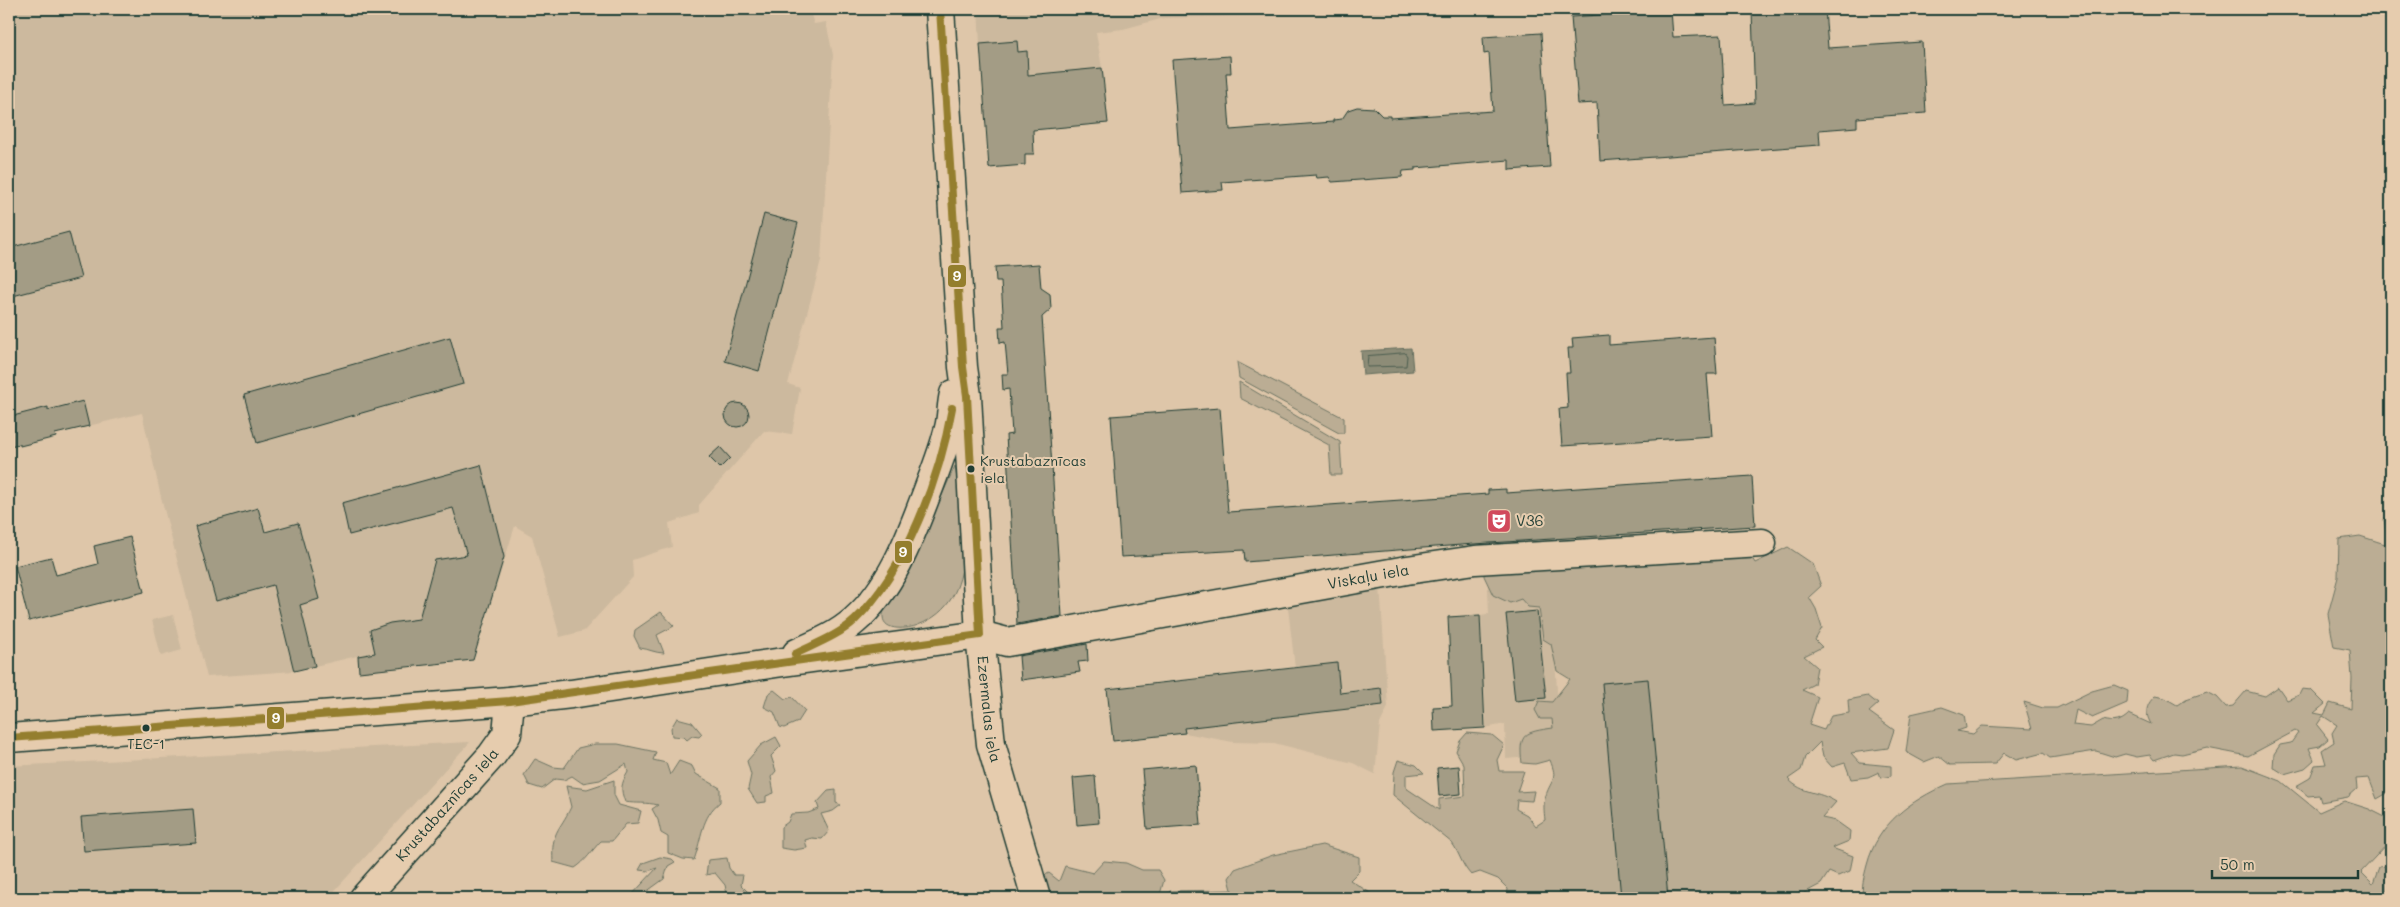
<svg xmlns="http://www.w3.org/2000/svg" width="2400" height="907" viewBox="0 0 2400 907" font-family="Mali,sans-serif">
  <rect width="100%" height="100%" fill="#dec6a9"/>
  <filter id="ink" filterUnits="userSpaceOnUse"><feTurbulence type="fractalNoise" baseFrequency=".02" numOctaves="2"/><feDisplacementMap in="SourceGraphic" scale="10" xChannelSelector="R" yChannelSelector="G"/><feConvolveMatrix kernelMatrix="1 2 1 2 8 2 1 2 1" color-interpolation-filters="sRGB"/></filter>
  <g filter="url(#ink)">
    <path fill="#ccb99e" d="M9,9H809L814,24L826,22L833,55L821,261L788,384L800,388L792,434L764,431L699,505V513L669,523L672,547L632,560L633,577L584,631L560,637L532,536L515,526L473,660L359,672L357,656L294,671L207,677L161,497L142,413L55,434L20,446L19,444L9,446Z
      M978,9H1504L1164,18L1123,29L1096,32L1102,68L1028,75L1027,51L1018,53L980,44Z
      M1549,562L1561,754L1506,759L1505,724L1485,728L1480,615L1489,614L1487,565Z
      M1380,585L1388,707L1380,724L1375,774L1353,763L1274,743L1233,742L1185,733L1184,728L1383,705L1381,688L1340,693L1295,668L1287,599Z
      M173,615L182,650L161,656L152,620Z
      M470,742L328,898H9V766Z"/>
    <path fill="#bbad94" stroke="#6d7564" d="M1237,362L1344,418V433H1339L1239,378Z
      M1239,382L1340,442L1342,475H1331L1329,445L1240,398Z
      M955,466C963,519 982,601 918,625C908,629 884,632 883,617C882,607 892,594 897,586C919,548 937,506 955,466Z
      M2391,518V791L2377,799L2369,778L2356,779L2357,789L2348,797L2321,802L2319,795L2308,796L2296,786L2310,778L2315,765L2326,764L2322,750L2334,742L2332,733L2337,725L2323,716L2317,725L2328,739L2320,746L2309,748L2314,760L2305,768L2284,774L2273,767L2274,754L2280,745L2291,743L2298,733L2295,731L2248,756L2207,748L2182,754L2174,753L2154,760L2150,755L2137,757L2125,754L2115,757L2096,751L2050,758L2043,753L2016,760L2004,753L1995,764L1950,765L1939,756L1924,762L1906,752L1911,714L1942,707L1964,715L1966,728L1957,731L1973,734L1982,726L2032,729L2024,702L2043,708H2057L2092,691L2114,685L2128,691L2127,703L2092,718L2076,710L2073,725L2091,727L2103,720C2114,723 2121,722 2129,714L2151,724C2145,713 2145,706 2155,696L2165,698L2177,705L2186,699L2207,692L2217,697L2226,707L2233,706L2246,691L2265,696L2278,687L2287,700L2299,695L2302,689L2311,690L2325,704L2314,713L2324,715L2330,703L2351,709L2352,678L2350,650L2334,647L2328,614L2338,577L2339,539L2360,536L2388,545L2384,519Z
      M1788,547L1813,564L1821,586L1809,597L1816,609L1822,628L1815,640L1822,647L1804,656L1817,667L1814,684L1802,690L1818,697L1809,725L1824,730L1831,716L1849,713L1848,700L1868,696L1878,704L1869,712L1894,730L1888,748L1851,753L1860,763L1891,766V776L1881,778L1879,772L1868,777L1851,779L1845,763L1832,767L1823,757L1820,742L1805,757L1801,770L1788,779C1804,795 1817,790 1836,802L1822,818L1836,821L1850,831L1849,841L1832,848L1853,856L1850,871L1838,876L1829,872L1821,884L1804,893L1805,898H1539L1538,895H1527V898H1507L1508,889L1498,879L1480,872L1471,875C1461,864 1460,854 1452,843L1393,795L1394,772L1398,760L1416,765L1424,773L1406,775V788L1439,810V799L1465,796L1464,765L1456,751L1460,741L1467,733L1492,735L1504,745L1497,760L1499,771H1524L1517,792L1534,791L1532,801L1517,800L1516,809L1527,815L1536,826L1545,820C1544,811 1543,803 1546,795C1552,778 1558,780 1550,760L1535,764L1522,763C1518,733 1525,732 1553,728L1552,719H1540L1535,710L1539,701L1552,702L1570,679L1557,671L1551,644L1543,639L1539,608L1528,607L1521,599L1510,603L1493,595L1484,576L1485,563L1749,553L1755,563Z
      M661,612L674,626L657,635L664,653C655,653 649,649 640,648L634,636L635,630Z
      M774,690L785,699L792,697L805,711L798,722L784,728L780,727L774,712L764,707L768,694Z
      M677,718L692,722L702,734L699,737L692,736L687,740L684,737L672,736L671,728Z
      M776,737L781,746L771,756L776,771L771,777L774,793L766,796V802L757,803L748,789L751,775L747,761L761,745Z
      M595,744H618L656,752L653,760L666,763L670,775L679,761L692,766L696,774L720,788V802C701,817 702,838 694,860L683,859L668,853V837L661,833L658,820L652,809L658,805C646,802 637,804 625,802C620,789 621,784 628,772L626,764L600,780L582,783L572,776L564,780L555,779L542,789L529,785L524,775L535,759L553,767L564,768L578,748Z
      M2242,766L2281,781L2319,812L2344,801L2369,809L2391,820V840L2361,872L2373,884L2379,867L2391,865V898H2339L2338,895L2337,898H1863C1861,886 1864,877 1867,865C1878,823 1910,801 1948,784Z
      M614,780V795L619,805L641,811L638,823L626,824L612,841H601C592,850 586,861 575,868L553,862C551,831 559,832 571,807L566,786L587,789Z
      M836,790V803L841,805L833,811L821,814L829,831L822,839L812,838L805,840L807,848L794,850L781,848V827L788,822L791,814L808,813L819,809L817,803L828,791Z
      M1322,845L1359,857V871L1350,880L1378,898L1164,897L1170,891L1232,890L1229,878L1235,869L1273,855Z
      M660,857L672,859L675,862L668,866L664,879L646,892L641,898H629L657,868L648,871L639,870L643,863Z
      M727,858L729,868L734,875H743L741,885L750,894L760,898H728L725,885L715,873L706,875L708,860Z
      M1104,861L1126,863L1142,870H1158L1164,880L1159,898H1029L1036,880L1049,873L1059,881L1065,866L1093,873Z"/>
    <path fill="#8d8c77" stroke="#616c5c" d="M1411,348L1413,371L1363,375L1361,351Z"/>
    <g fill="none" stroke-linecap="round" stroke-linejoin="round">
      <path stroke="#4b5d4f" stroke-width="1" d="M1405,353L1407,356L1406,366L1367,367L1368,356Z"/>
    </g>
    <path fill="#a39c85" stroke="#1f3d34" d="M1794,9H1825L1828,48L1922,42L1926,113L1857,118V127L1819,130L1820,145L1600,161L1597,103L1578,104L1571,17L1671,10L1673,37L1721,35L1725,105L1755,103L1752,11Z
      M1541,33L1550,167L1509,170V160L1415,168V170L1403,171L1402,177L1332,182L1329,177L1317,178L1316,175L1222,182L1223,190L1182,193L1172,60L1230,56L1231,73H1226L1230,130L1333,122V120L1342,119L1348,110L1357,107L1374,108L1382,116H1390V118L1493,111L1489,53L1484,54L1483,37Z
      M1017,41L1018,52L1027,51L1028,75L1102,68L1108,123L1033,130L1034,154H1025V165L989,168L980,44Z
      M764,214L798,223L759,371L725,361Z
      M69,232L81,278L9,297V248Z
      M1039,264L1041,288L1050,294L1051,309L1042,317L1062,616L1017,624L1006,435L1012,434L1009,389L1003,390L1002,374H1008L1005,342L1000,343L999,327H1004L1001,282H996L995,267Z
      M1609,335V345L1714,337L1717,374H1707L1712,436L1562,446L1559,409L1568,408L1566,373H1570L1568,348H1573L1572,338Z
      M450,337L463,384L257,443L244,395Z
      M83,401L89,426L55,434L56,437L20,446V444L9,446V420L13,418V416L48,407V410Z
      M725 415a12 12 0 1 1 24 0a12 12 0 1 1-24 0Z
      M1220,408L1228,512L1488,494V490L1506,489V493L1752,476L1755,526L1474,544L1245,562L1244,550L1121,557L1111,416Z
      M720,447L730,458L720,468L709,457Z
      M481,465L504,557L473,660L359,672L358,656L375,653L370,630L390,623L419,619L435,560L467,555L453,508L349,535L342,503Z
      M258,508L265,532L298,523L319,599L300,605L315,666L294,671L273,585L216,601L195,526Z
      M130,537L144,592L29,621L15,566L51,557L56,575L98,564L94,546Z
      M1537,611L1546,698L1515,701L1506,614Z
      M1480,615L1485,728L1434,731L1433,707L1452,706L1448,617Z
      M1087,644L1088,661L1078,662L1080,672L1021,680L1019,656Z
      M1337,663L1340,693L1381,688L1383,705L1184,728L1185,733L1113,741L1107,689Z
      M1648,679L1668,898H1621L1602,683Z
      M1196,765L1201,825L1147,829L1142,770Z
      M1459,766L1461,794L1439,796L1437,768Z
      M1095,776L1099,823L1077,825L1073,778Z
      M193,809L196,843L84,851L81,817Z"/>
    <g fill="none" stroke-linecap="round" stroke-linejoin="round">
      <defs>
        <g id="minor">
          <path id="s1" d="M940,9L963,367L967,396L980,635L991,744L1036,898"/>
          <path d="M797,653C817,644 837,636 854,621C892,588 911,535 928,490C936,469 944,449 949,428C952,417 951,405 954,394"/>
          <path id="s2" d="M9,738L510,701L571,694L776,663L980,635L1007,642L1407,570L1475,560L1762,543"/>
          <path id="s3" d="M364,898L492,755L507,734L510,701"/>
        </g>
      </defs>
      <use href="#minor" stroke="#1f3d34" stroke-width="31"/>
      <use href="#minor" stroke="#e6ccae" stroke-width="28"/>
      <defs>
        <path id="bus-1" d="M795,654C815,644 838,636 855,620C906,571 940,477 952,408
          M9,738L510,701L980,635L967,396L963,367L940,9"/>
      </defs>
      <use href="#bus-1" stroke="#e6ccae" stroke-width="11"/>
      <use href="#bus-1" stroke="#947e2d" stroke-width="8"/>
    </g>
  </g>
  <defs>
    <symbol id="theatre-square" viewBox="-11 -11 22 22"><rect x="-9" y="-9" width="18" height="18" rx="4" fill="#d1495b" stroke="#e6ccae"/><path d="M-5-5.5Q0-4 5-5.5V0Q5 5 0 6Q-5 5-5 0ZM-3.3-2.5H-1v1.5H-3.3ZM1-2.5H3.3v1.5H1ZM-2.8 1Q0 5.5 2.8 1Z" fill="#fff"/></symbol>
  </defs>
  <g fill-rule="evenodd">
    <use href="#theatre-square" x="1485" y="507" width="28" height="28"/>
  </g>
  <g fill="#1f3d34" stroke="#e6ccae" stroke-width="2">
    <circle cx="971" cy="469" r="4.5"/>
    <circle cx="146" cy="728" r="4.5"/>
  </g>
  <g text-anchor="middle" stroke-width="4" stroke-linejoin="round" paint-order="stroke">
    <g font-size="14" fill="#1f3d34" stroke="#e6ccae" text-anchor="start">
      <text x="980" y="466">Krustabaznīcas<tspan x="980" dy="17">iela</tspan></text>
      <text x="146" y="749" text-anchor="middle">TEC-1</text>
    </g>
    <g font-size="15" fill="#1f3d34" stroke="#e6ccae" text-anchor="start">
      <text x="1516" y="526">V36</text>
    </g>
    <g font-size="15" fill="#1f3d34" stroke="#e6ccae">
      <text dy="5" stroke="none"><textPath href="#s2" startOffset="1372">Viskaļu iela</textPath></text>
      <text dy="5" stroke="none"><textPath href="#s1" startOffset="702">Ezermalas iela</textPath></text>
      <text dy="5" stroke="none"><textPath href="#s3" startOffset="125">Krustabaznīcas iela</textPath></text>
    </g>
  </g>
  <g stroke="#e6ccae" stroke-width="2">
    <rect x="947" y="264" width="20" height="24" rx="5" fill="#947e2d"/>
    <rect x="894" y="540" width="19" height="24" rx="5" fill="#947e2d"/>
    <rect x="266" y="706" width="19" height="24" rx="5" fill="#947e2d"/>
  </g>
  <g font-size="14" text-anchor="middle" font-weight="bold" fill="#fff">
    <text x="957" y="281">9</text>
    <text x="903" y="557">9</text>
    <text x="276" y="723">9</text>
  </g>
  <rect width="2400" height="907" fill="none" stroke="#e6ccae" stroke-width="30"/>
  <rect x="15" y="15" width="2370" height="877" fill="none" stroke="#1f3d34" stroke-width="2" filter="url(#ink)"/>
  <path d="M2212 870v8h146v-8" fill="none" stroke="#1f3d34" stroke-width="2.5"/>
  <text x="2220" y="870" font-size="15" fill="#1f3d34" stroke="#e6ccae" stroke-width="4" paint-order="stroke">50 m</text>
</svg>
